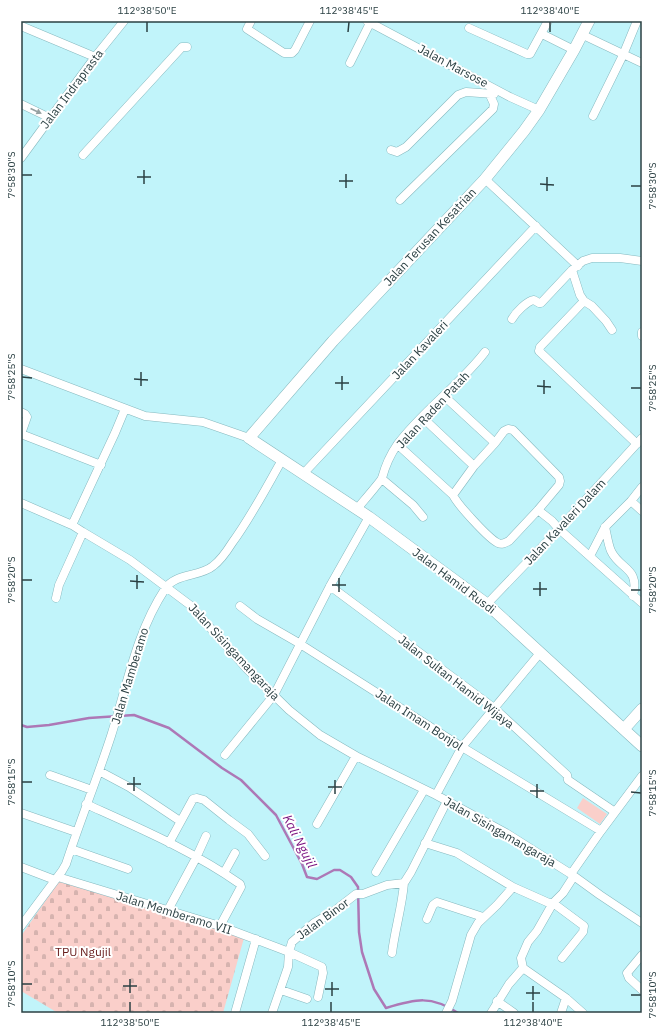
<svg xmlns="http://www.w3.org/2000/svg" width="663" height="1034" viewBox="0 0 663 1034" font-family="'IBM Plex Sans',sans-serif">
  <defs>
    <pattern id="cemetery-stones" width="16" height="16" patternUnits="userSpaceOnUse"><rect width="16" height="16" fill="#facfca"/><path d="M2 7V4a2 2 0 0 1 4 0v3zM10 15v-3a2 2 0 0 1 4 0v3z" fill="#d6b3af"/></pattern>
  </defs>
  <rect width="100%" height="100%" fill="#c1f4fa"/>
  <path fill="url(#cemetery-stones)" d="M59,881L209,925L244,938L223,1013H58L21,991V936Z"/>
  <path fill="#facfca" d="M583,798L607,814L600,824L577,808Z"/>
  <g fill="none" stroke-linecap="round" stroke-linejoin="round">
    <path stroke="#ad78b6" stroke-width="2.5" d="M21,725L27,727L49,725L89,718L134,715L169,728L222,768L241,780L276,815L302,864L307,877L317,879L334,870H340L351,877L358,887L359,932L362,952L374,989L386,1008C416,999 431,995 458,1013"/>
    <defs>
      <path id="street" d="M251,21L247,29L284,53H292L295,50L310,21
        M367,21L510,97L539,110
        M21,26L95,57
        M469,28L527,54H530L548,21
        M542,34L574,50
        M583,35L642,63
        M350,63L370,23
        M21,104L50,118
        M593,116L623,55L637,21
        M391,150L397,152L406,147L458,95L466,92L494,94
        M83,155L182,47H187
        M21,158L95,57L124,21
        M485,179L578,266
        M400,200L493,109L494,104L489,93
        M572,270L580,295L584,301L592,306L606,321L612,330
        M584,301L540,347L539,351L637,444
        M512,319C516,312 527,301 534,300L539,303H541L572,270L583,261L592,258H620L642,261
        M642,332V336
        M21,369L145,416L203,422L249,438
        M444,396L495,443
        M21,412L25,414L27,417L21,434L101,465
        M422,417L474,466
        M508,429L513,430L559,477L560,481L559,485L538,510L509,541C505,543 502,545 498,543C489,539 457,504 453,495L474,466L495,443L504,431Z
        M398,445L453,495
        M303,474L536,226
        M382,479L413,505L423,517
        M631,501L642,511
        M21,503L72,525L83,532L130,560L190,605L247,669L289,710L320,735L356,756L436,795L506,833L571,874L600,895L642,923
        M357,509C360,505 381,481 382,478C385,467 390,455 397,445C422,411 459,386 485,352
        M538,510L552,521L559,529L642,603
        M72,525L115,433L125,409
        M605,527C607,535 608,544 611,551C620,570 640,567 633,596
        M590,556L605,527L631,501L642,487
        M330,586L494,708L567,775L568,780L615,812
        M56,598L59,585L83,532
        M487,604L559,529L642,438
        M240,606L257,619L297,642L462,747L601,831
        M225,755L274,695L330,586L369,517
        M99,771L129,787L180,821
        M50,775L92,790
        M436,795L462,747L540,653
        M86,804C139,828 193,851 240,884L241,887L220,926
        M21,813L76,832
        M317,824L356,756
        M169,843L193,799L197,798L204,800L229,820L248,834L265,856
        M425,843L457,853L513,887
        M71,849L128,869
        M21,867L55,880
        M376,872L424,790
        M224,873L235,853
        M571,874L601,831L642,776
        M58,877L220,926L289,952L322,967L323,973L318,997
        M168,910L196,858L206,836
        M427,919L433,905L437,902L483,917
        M21,926L62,871L66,864C80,821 97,779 111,736C127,686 136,633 165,589C175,573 200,577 213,566C221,560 227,551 232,543C251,517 266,488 282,460
        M392,953C395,929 402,907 404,883
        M642,955L627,973L629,978L642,990
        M523,968L566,998L583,1013
        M281,990L307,999
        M497,1001L514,1013
        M235,1013L256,939
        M272,1013L288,967L289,952L292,942L314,923L333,912L356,894H363L387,885L404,883L411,872L447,801
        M446,1013L452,1001L471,935L478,923L497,905L513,887L549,903H553L584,926L583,932L562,958
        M491,1013L509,984L523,968L521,958L528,942L537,931L553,903L563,893L574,876
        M561,1013L566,998"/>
      <path id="secondary" d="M589,21L574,50L539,110L524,131L485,179L333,341L249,438L369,517L487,604L642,746
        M624,729L642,709"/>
    </defs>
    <use href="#street" stroke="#87b9bf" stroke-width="9"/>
    <use href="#secondary" stroke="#87b9bf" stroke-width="12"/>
    <use href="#street" stroke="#fff" stroke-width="8"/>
    <use href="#secondary" stroke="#fff" stroke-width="11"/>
  </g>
  <defs><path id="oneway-solid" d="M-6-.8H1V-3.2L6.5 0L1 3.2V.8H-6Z"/></defs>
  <use fill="#95a0a1" href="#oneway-solid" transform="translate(36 111) rotate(25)"/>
  <path fill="none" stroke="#2b4043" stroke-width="1.5" d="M147,32V22M348,32L349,22M550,32V22M22,175H32M137,177H151M339,181H353M144,184V170M540,184L554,185M631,186H641M346,188V174M547,191V177M22,377L32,378M134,379L148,380M335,383H349M141,386V372M537,386L551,387M631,388H641M342,390V376M544,394V380M22,580H32M130,581L144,582M332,585H346M137,589V575M533,589H547M631,590H641M339,592V578M540,596V582M22,782H32M127,784H141M328,787H342M134,791V777M530,791H544M631,792L641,793M335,794V780M537,798V784M22,984H32M123,986H137M325,989H339M130,993V979M526,993H540M631,995H641M332,996V982M533,1000V986M130,1012V1002M331,1012V1002M533,1012V1002"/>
  <g text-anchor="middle" stroke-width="4" stroke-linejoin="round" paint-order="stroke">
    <g font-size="12" fill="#2b4043" stroke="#fff">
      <text transform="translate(453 66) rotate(28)" y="4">Jalan Marsose</text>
      <text transform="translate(72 89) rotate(-53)" y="4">Jalan Indraprasta</text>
      <text transform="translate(430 237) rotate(-47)" y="4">Jalan Terusan Kesatrian</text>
      <text transform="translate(420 350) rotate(-47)" y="4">Jalan Kavaleri</text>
      <text transform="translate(433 410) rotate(-47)" y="4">Jalan Raden Patah</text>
      <text transform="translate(565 522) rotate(-47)" y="4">Jalan Kavaleri Dalam</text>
      <text transform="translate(454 581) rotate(37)" y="4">Jalan Hamid Rusdi</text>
      <text transform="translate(234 652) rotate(47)" y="4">Jalan Sisingamangaraja</text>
      <text transform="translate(130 676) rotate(-73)" y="4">Jalan Mamberamo</text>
      <text transform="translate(456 682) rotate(38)" y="4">Jalan Sultan Hamid Wijaya</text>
      <text transform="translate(419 720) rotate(33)" y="4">Jalan Imam Bonjol</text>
      <text transform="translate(500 832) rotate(30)" y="4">Jalan Sisingamangaraja</text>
      <text transform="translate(174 913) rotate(17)" y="4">Jalan Memberamo VII</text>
      <text transform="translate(323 919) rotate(-36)" y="4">Jalan Binor</text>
    </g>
    <g font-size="12" fill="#671b1a" stroke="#fff">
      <text x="83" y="956">TPU Ngujil</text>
    </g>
    <g font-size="13" font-style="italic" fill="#79117f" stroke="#fff">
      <text transform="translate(300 841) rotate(63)" y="5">Kali Ngujil</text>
    </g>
  </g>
  <rect width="663" height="1034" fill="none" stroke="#ffffff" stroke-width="44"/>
  <rect x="22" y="22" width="619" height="990" fill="none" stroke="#2b4043" stroke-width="1.5"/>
  <g font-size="10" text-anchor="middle" fill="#2b4043">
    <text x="147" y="14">112°38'50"E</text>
    <text x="349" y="14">112°38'45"E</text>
    <text x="550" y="14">112°38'40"E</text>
    <text transform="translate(11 175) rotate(-90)" y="4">7°58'30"S</text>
    <text transform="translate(652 186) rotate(-90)" y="4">7°58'30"S</text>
    <text transform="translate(11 377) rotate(-90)" y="4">7°58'25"S</text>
    <text transform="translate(652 388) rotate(-90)" y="4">7°58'25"S</text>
    <text transform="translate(11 580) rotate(-90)" y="4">7°58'20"S</text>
    <text transform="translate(652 590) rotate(-90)" y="4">7°58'20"S</text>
    <text transform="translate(11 782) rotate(-90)" y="4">7°58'15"S</text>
    <text transform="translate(652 793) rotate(-90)" y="4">7°58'15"S</text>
    <text transform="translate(11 984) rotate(-90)" y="4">7°58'10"S</text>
    <text transform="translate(652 995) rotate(-90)" y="4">7°58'10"S</text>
    <text x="130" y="1026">112°38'50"E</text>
    <text x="331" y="1026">112°38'45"E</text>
    <text x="533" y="1026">112°38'40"E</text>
  </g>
</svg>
